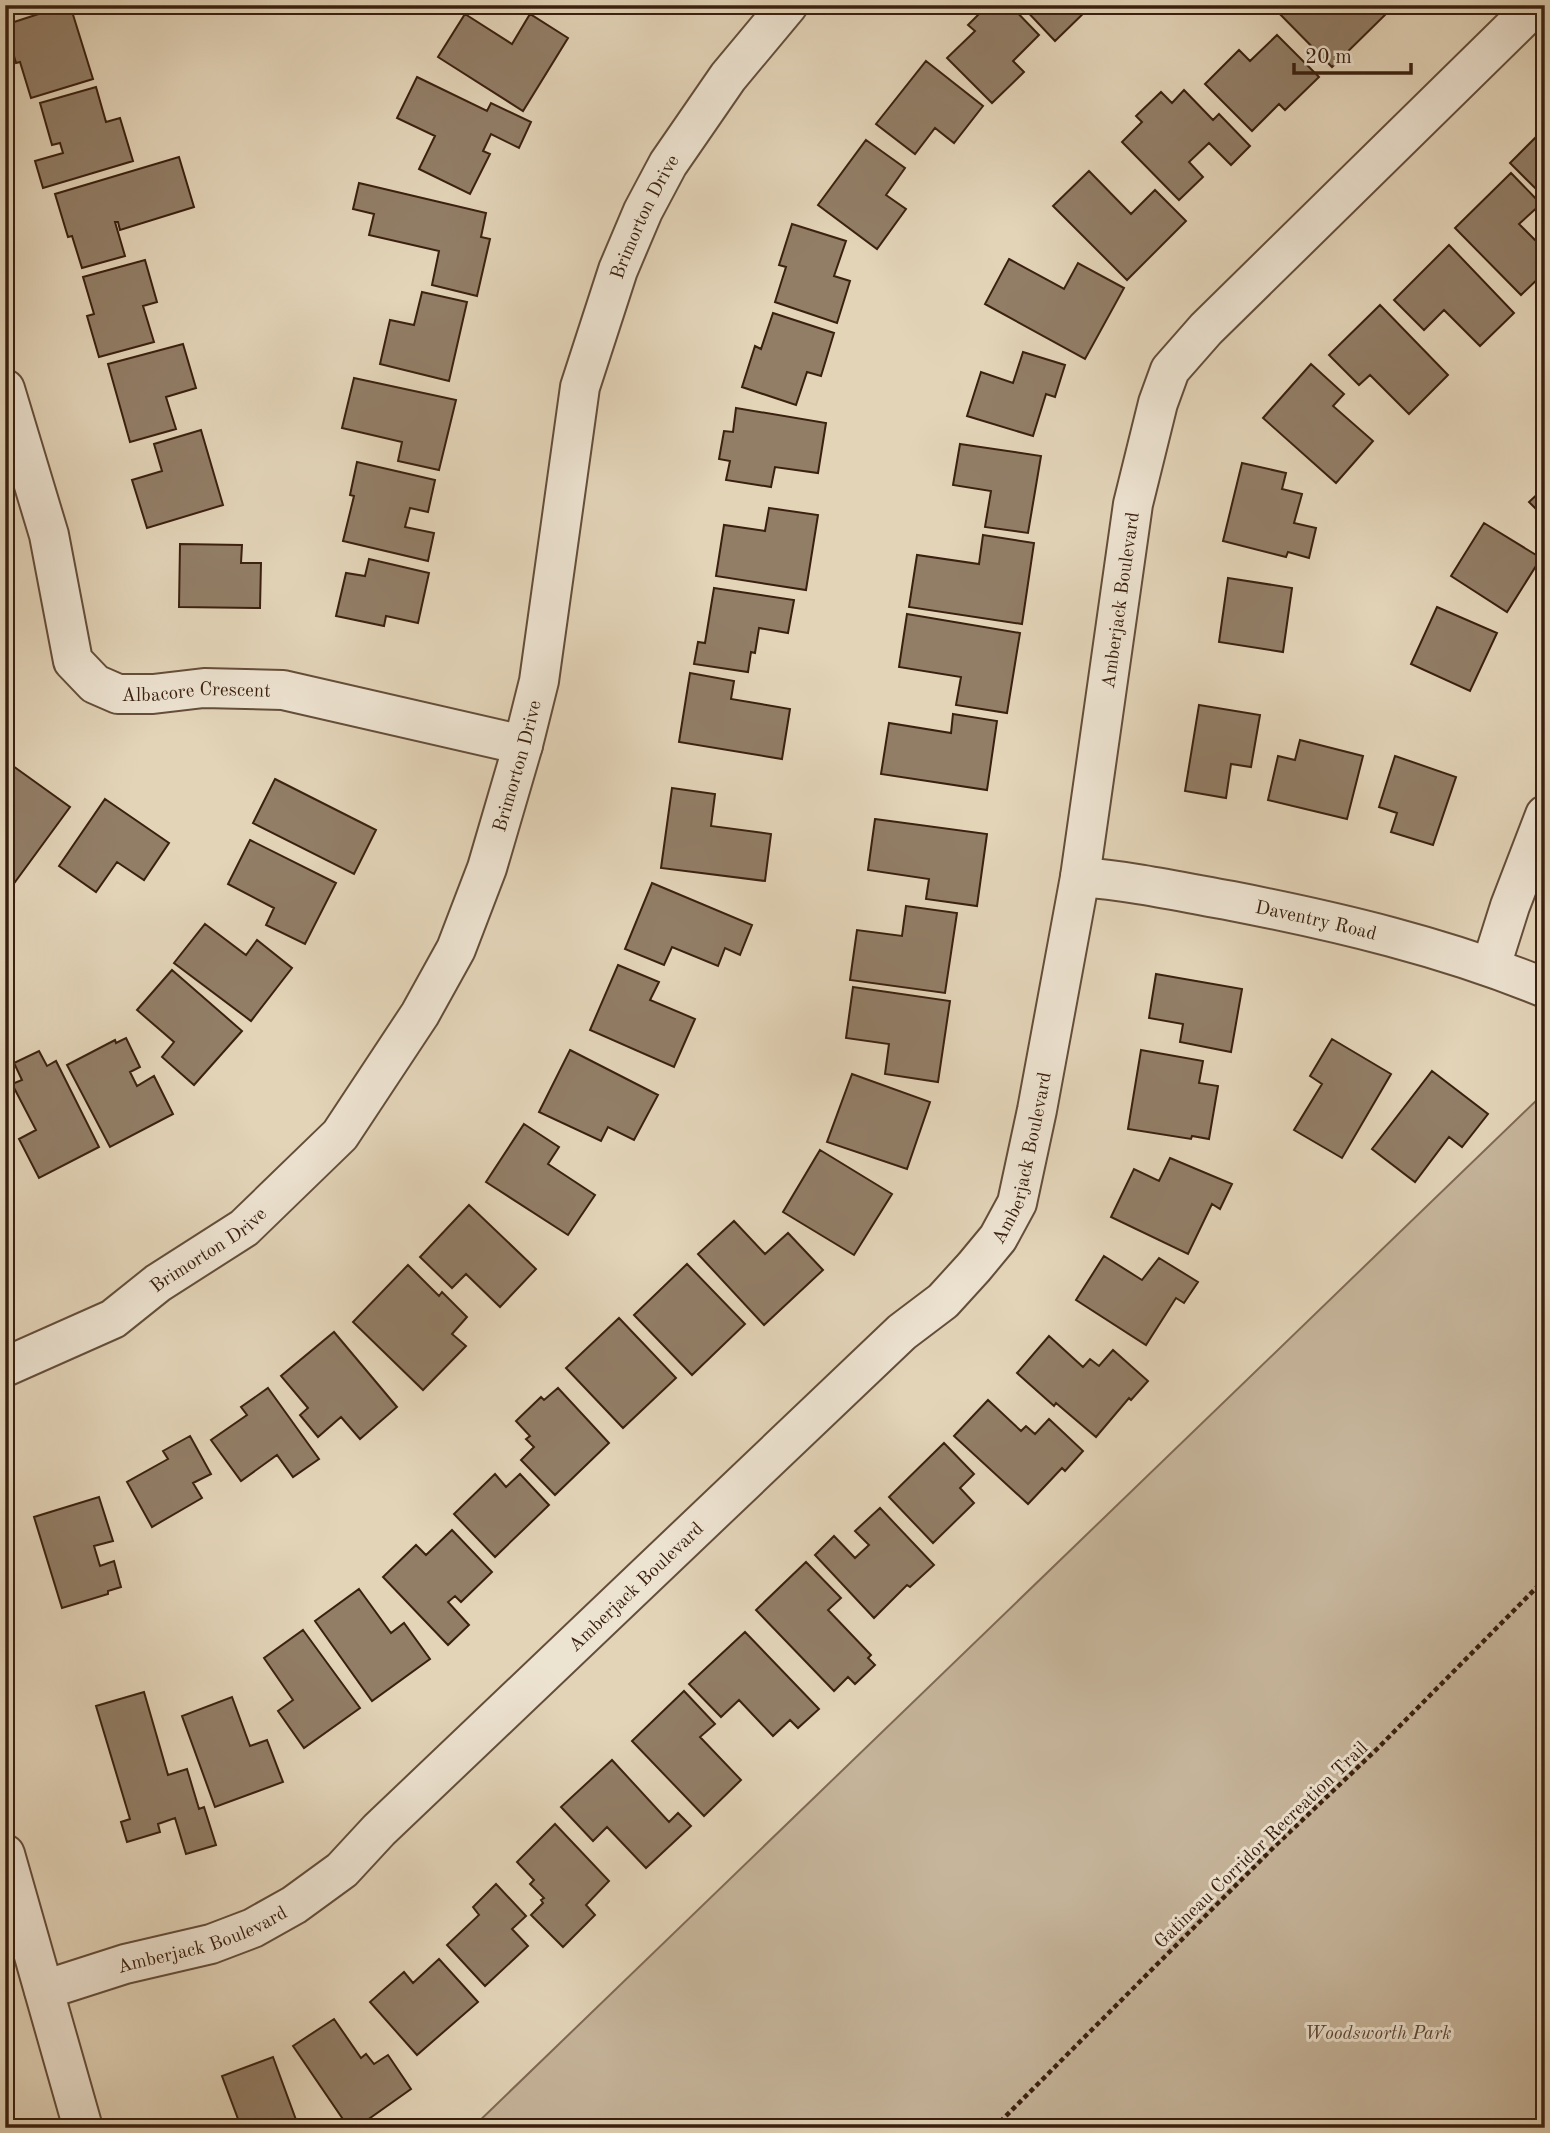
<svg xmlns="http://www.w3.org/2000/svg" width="1550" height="2133" viewBox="0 0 1550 2133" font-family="'Old Standard TT',serif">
  <rect width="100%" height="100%" fill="#e3d4b8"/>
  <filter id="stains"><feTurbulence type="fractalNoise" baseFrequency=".00286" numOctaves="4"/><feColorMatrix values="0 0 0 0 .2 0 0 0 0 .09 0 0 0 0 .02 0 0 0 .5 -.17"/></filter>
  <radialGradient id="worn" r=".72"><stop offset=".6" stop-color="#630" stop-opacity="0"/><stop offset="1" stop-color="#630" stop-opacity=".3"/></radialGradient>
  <path fill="#c6b59b" stroke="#806a55" stroke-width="2" d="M1545,1092V2128H472Z"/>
  <path fill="#927e67" stroke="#3a200f" stroke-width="2" d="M66,5H70L93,79L31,98L20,62L16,63L5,25Z
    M581,5H597L592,12Z
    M988,5H1010L1039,35L1013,61L1024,72L992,103L947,58L975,31L968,25Z
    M1021,5H1088L1090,7L1055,41Z
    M1271,5H1385L1390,10L1332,67Z
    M465,14L512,44L530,14L568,38L523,111L438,57Z
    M1277,35L1319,77L1285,110L1279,104L1252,131L1205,84L1239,50L1250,61Z
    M926,61L983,106L954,143L935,128L915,154L876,124Z
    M417,77L487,111L491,103L531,122L519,148L491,134L483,151L490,154L470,194L419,169L435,136L397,118Z
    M96,87L106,122L120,118L133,161L43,188L35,161L63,153L60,143L52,145L40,103Z
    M1184,90L1213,120L1219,114L1250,146L1231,165L1209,143L1189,162L1203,177L1179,200L1122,142L1142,122L1136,116L1161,92L1172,103Z
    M1545,128V183L1537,190L1510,163Z
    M866,140L905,168L886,195L906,209L877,249L818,205Z
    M179,157L194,207L120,230L118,222H115L125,256L82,268L72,236L68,237L55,194Z
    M1089,171L1131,214L1155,190L1186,221L1127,280L1053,206Z
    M1511,173L1541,204L1519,224L1545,250V272L1521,295L1455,228Z
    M359,183L486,213L481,237L490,239L477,296L432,285L439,251L369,235L374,214L353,209Z
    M792,224L846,241L834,276L850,281L837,323L775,302L786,267L779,265Z
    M1449,245L1514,313L1480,346L1444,310L1424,330L1394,300Z
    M1009,259L1064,289L1078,263L1124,288L1085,359L985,304Z
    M145,260L157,302L143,306L154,342L99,357L87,316L94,314L83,277Z
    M422,292L467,302L449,381L380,364L390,320L414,325Z
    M1380,305L1448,375L1409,414L1370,375L1359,385L1329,355Z
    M773,313L834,333L821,376L807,372L796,405L742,387L755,346L761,349Z
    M183,344L196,388L166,397L176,429L130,442L108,364Z
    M1023,352L1065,365L1055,397L1046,394L1033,436L967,416L981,372L1013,383Z
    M1311,364L1344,394L1333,406L1373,441L1336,483L1263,418Z
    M354,378L456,400L439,470L398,461L402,442L342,428Z
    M736,408L826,423L818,473L775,467L771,487L726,480L730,461L719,459L724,431L733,432Z
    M201,430L223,505L147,528L132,480L162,471L154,444Z
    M960,444L1041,456L1028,533L985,527L991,491L953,485Z
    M357,462L435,480L428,512L410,508L405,527L434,533L428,561L343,541L354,496L350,495Z
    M1242,463L1286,473L1282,489L1302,494L1294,523L1316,528L1309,558L1288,552L1286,557L1223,541Z
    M1545,487V518L1529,502Z
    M769,508L818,515L806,590L716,576L724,525L765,531Z
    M1484,523L1541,558L1507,612L1451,576Z
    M983,535L1034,543L1022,624L909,607L917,555L979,564Z
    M180,544L242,545L241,563H261L260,608L179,607Z
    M369,559L429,573L418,623L386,616L384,626L336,616L346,573L365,576Z
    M1228,578L1292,588L1283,652L1219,642Z
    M714,588L794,600L788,633L759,628L755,653L751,652L748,672L694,664L698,642L705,643Z
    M1437,607L1497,633L1470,691L1411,664Z
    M907,614L1020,633L1007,713L956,705L961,677L899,667Z
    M690,673L734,681L731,699L790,709L782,759L679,742Z
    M1199,705L1260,715L1251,767L1231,764L1226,798L1185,791Z
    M953,714L997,721L987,790L881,774L889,723L951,733Z
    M1300,740L1363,756L1347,819L1268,800L1278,756L1295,760Z
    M1395,756L1456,777L1433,845L1391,832L1397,813L1379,807Z
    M13,766L70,807L7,893L5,891V776Z
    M275,779L376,830L354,874L253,823Z
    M672,788L715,794L711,826L771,834L765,881L661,868Z
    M105,799L169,843L144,880L117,862L96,892L59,866Z
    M875,819L987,834L977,906L926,899L929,879L868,870Z
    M250,840L336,883L305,944L266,925L274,908L228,884Z
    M652,883L752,925L740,955L725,948L718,966L672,947L664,965L625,949Z
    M906,906L957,913L945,993L850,980L857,930L902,936Z
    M205,924L246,955L257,940L292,968L251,1021L174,963Z
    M618,965L659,982L650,1000L695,1019L674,1067L590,1030Z
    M172,970L242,1031L194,1085L162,1057L174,1042L137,1010Z
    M1156,974L1242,989L1231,1052L1180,1042L1183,1024L1149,1018Z
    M853,987L950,1001L938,1082L885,1074L889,1044L846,1038Z
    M126,1038L140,1067L130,1072L137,1086L154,1076L173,1114L110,1147L67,1065L115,1040L116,1043Z
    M1332,1039L1391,1074L1342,1158L1294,1130L1322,1084L1310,1076Z
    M570,1050L658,1095L634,1140L608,1127L601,1141L539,1112Z
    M1141,1050L1203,1061L1199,1083L1218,1086L1209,1139L1192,1136L1191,1139L1128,1129Z
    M39,1051L47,1066L56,1061L99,1147L39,1178L19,1139L36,1130L12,1084L22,1080L14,1063Z
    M1432,1071L1488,1114L1462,1147L1449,1137L1415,1182L1372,1149Z
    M852,1074L930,1102L907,1169L827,1142Z
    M524,1124L559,1147L548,1164L595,1195L568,1235L486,1182Z
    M820,1150L892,1194L854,1255L783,1212Z
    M1170,1158L1232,1184L1220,1209L1212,1204L1188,1254L1111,1217L1134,1169L1159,1181Z
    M469,1205L536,1269L500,1307L466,1274L452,1288L420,1257Z
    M734,1221L765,1254L788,1233L823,1270L764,1325L698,1254Z
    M1104,1256L1142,1280L1159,1258L1198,1282L1184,1303L1176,1298L1146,1345L1076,1300Z
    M687,1264L745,1324L692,1375L634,1315Z
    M408,1265L439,1296L442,1292L467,1317L452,1334L466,1346L423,1390L353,1322Z
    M619,1318L676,1378L623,1428L566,1368Z
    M334,1332L397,1407L360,1439L341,1417L318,1437L300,1415L308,1408L281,1376Z
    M1049,1336L1083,1367L1090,1359L1099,1366L1113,1350L1148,1381L1131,1400L1129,1398L1096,1437L1056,1403L1054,1406L1017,1373Z
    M268,1388L319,1459L293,1477L277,1455L241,1481L211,1440L247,1415L241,1407Z
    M558,1388L609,1443L555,1495L521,1460L534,1447L526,1439L530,1436L516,1421L541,1397L544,1400Z
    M988,1400L1021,1431L1026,1426L1035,1434L1049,1419L1083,1451L1065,1471L1062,1468L1028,1504L954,1436Z
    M190,1436L211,1474L193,1483L202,1498L152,1527L127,1482L168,1459L163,1451Z
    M944,1443L974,1474L960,1488L974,1503L933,1543L889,1497Z
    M495,1474L506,1487L520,1474L549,1505L495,1557L454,1514Z
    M99,1497L113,1541L94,1546L100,1566L114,1561L121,1587L108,1591V1594L62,1608L34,1517Z
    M880,1508L934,1565L910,1587L907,1585L874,1618L815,1555L834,1536L855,1558L869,1545L855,1531Z
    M452,1530L492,1572L461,1602L455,1596L448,1602L469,1625L448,1645L383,1577L416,1545L426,1555Z
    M806,1562L841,1598L828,1610L871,1655L868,1658L875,1665L855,1684L848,1677L834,1691L756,1610Z
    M359,1589L391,1633L404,1623L430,1659L372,1701L315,1621Z
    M303,1630L360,1708L304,1748L278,1711L293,1700L264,1658Z
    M745,1632L819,1709L798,1728L790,1720L773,1736L739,1700L721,1717L689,1684Z
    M684,1691L715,1724L700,1737L741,1780L704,1816L632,1741Z
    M144,1692L168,1775L187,1769L199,1809L204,1807L216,1845L186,1854L175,1818L158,1824L160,1832L127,1842L121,1822L130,1819L96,1706Z
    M232,1697L250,1746L267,1740L283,1782L215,1807L182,1716Z
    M612,1760L669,1822L678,1813L691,1826L646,1868L607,1827L593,1841L561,1807Z
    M555,1824L609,1881L586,1905L595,1915L563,1947L531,1915L543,1903L541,1900L544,1898L530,1884L534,1880L517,1862Z
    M496,1884L526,1916L512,1929L528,1946L485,1986L447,1945L479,1915L473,1907Z
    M439,1959L478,2002L417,2055L370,2002L404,1972L413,1983Z
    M334,2019L361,2058L366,2054L374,2064L388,2055L411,2089L356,2128H349L293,2046Z
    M273,2057L299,2128H224L223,2125L238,2119L222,2076Z"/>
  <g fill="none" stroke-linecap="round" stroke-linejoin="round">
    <defs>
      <g id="minor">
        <path id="s1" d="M5,389L49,535L73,661L95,684L118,694H153L204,688L283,690L523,745"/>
        <path id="s2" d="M1080,877C1132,881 1182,892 1232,901C1339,922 1445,947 1545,988"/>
        <path d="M1491,966L1510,906L1545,815"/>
        <path id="s3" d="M5,1367L113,1319L158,1283L244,1228L340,1135L420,1014L456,949L487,868L523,745L539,681L580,387L618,270L643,211L668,164L728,77L788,5"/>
        <path d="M5,1854L83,2128"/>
        <path id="s4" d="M44,1990L125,1964L211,1944L253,1928L294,1905L342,1870L379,1830L902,1332L943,1301L974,1267L998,1238L1017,1203L1037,1110L1080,877L1133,504L1158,403L1170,370L1206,329L1536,5"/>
      </g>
    </defs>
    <use href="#minor" stroke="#644d39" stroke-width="42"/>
    <path stroke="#3a200f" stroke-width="4.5" stroke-dasharray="5 3.5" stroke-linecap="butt" d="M994,2128L1274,1847L1376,1750L1545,1579"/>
    <use href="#minor" stroke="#ede3d1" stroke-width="38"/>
  </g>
  <g text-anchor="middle" stroke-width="6" stroke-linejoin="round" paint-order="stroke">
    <g font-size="19" fill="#3a200f" stroke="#ede3d1">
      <text dy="7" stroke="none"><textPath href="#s3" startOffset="1391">Brimorton Drive</textPath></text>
      <text dy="7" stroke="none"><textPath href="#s4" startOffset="1888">Amberjack Boulevard</textPath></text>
      <text dy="7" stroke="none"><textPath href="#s1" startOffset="416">Albacore Crescent</textPath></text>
      <text dy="7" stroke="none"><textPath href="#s3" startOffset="824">Brimorton Drive</textPath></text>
      <text dy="7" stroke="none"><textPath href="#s2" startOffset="240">Daventry Road</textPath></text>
      <text dy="7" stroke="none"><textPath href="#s4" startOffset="1321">Amberjack Boulevard</textPath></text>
      <text dy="7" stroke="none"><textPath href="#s3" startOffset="236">Brimorton Drive</textPath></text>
      <text dy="7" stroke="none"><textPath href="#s4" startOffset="733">Amberjack Boulevard</textPath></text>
      <text transform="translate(1260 1844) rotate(-44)" y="7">Gatineau Corridor Recreation Trail</text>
      <text dy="7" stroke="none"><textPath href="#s4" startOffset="166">Amberjack Boulevard</textPath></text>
    </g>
    <g font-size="19" font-style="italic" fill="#5d4532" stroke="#ede3d1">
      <text x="1378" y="2039">Woodsworth Park</text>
    </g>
  </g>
  <rect width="1550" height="2133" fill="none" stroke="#e3d4b8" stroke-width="28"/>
  <rect x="7" y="7" width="1536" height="2119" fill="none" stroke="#3a200f" stroke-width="3.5"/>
  <rect x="14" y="14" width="1522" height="2105" fill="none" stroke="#3a200f" stroke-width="2"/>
  <path d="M1294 63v10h117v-10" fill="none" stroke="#3a200f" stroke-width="3.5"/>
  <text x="1305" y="63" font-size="21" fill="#3a200f" stroke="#ede3d1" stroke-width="5" paint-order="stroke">20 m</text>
  <rect width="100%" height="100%" filter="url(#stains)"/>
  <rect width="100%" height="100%" fill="url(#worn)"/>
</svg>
